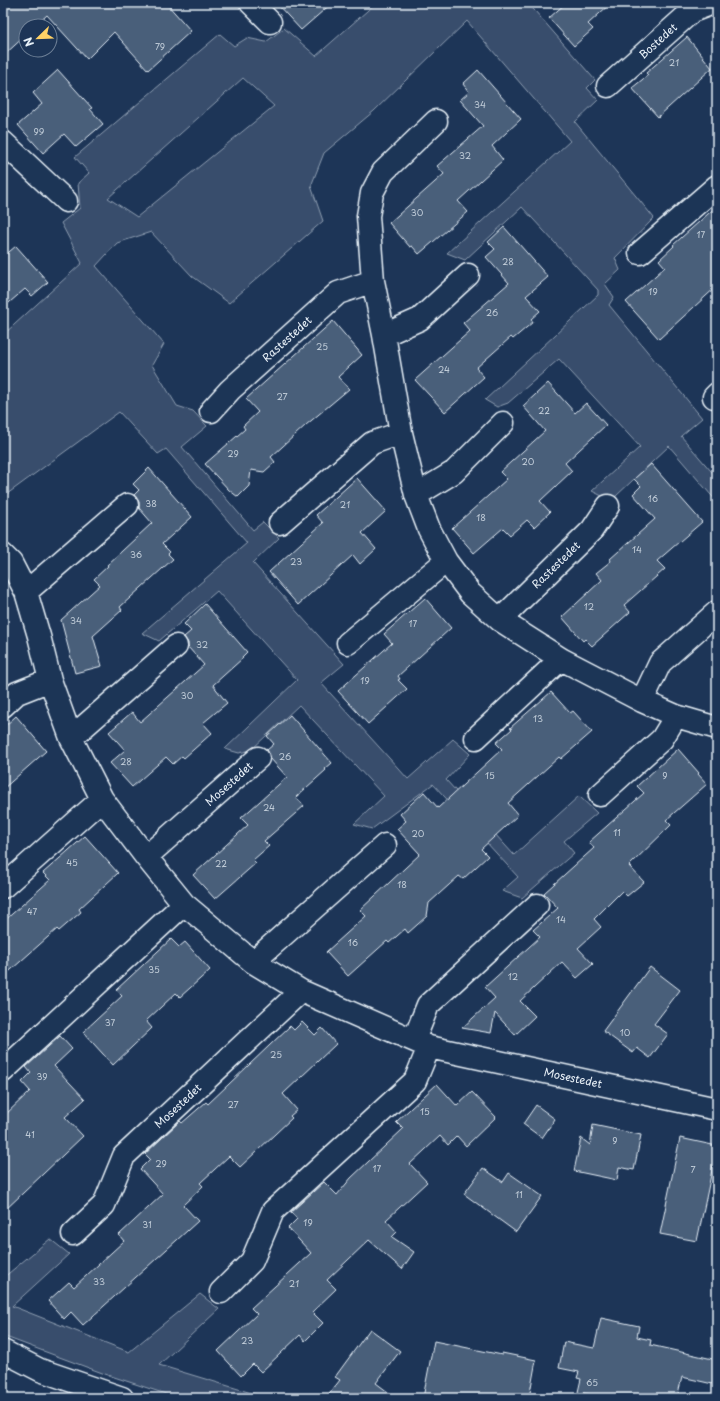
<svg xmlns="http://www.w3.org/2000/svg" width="720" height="1401" viewBox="0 0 720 1401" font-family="'Playpen Sans',sans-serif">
  <rect width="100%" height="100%" fill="#1d3557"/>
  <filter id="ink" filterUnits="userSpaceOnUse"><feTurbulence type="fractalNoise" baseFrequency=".025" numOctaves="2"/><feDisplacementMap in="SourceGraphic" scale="8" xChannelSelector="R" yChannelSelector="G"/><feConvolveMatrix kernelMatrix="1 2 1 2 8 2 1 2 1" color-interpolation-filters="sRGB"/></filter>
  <g filter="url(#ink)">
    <path fill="#374d6c" stroke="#909fb2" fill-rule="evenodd" d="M376,3H528L595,80L587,88L598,100L575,122L654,218L615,258L620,270L605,284L614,297L609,305L702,418L681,436L717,478V502L669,446L615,497L602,496L592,491L640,447L559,359L508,403L497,407L485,400L598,295V290L522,207L465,260L447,253L570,141L467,21L374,111L324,153L311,186L323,221L229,303L192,276L151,232L117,243L96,266L164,344L152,365L177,406L193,411L207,426L182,447L253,530L263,522L279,538L253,563L344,664L321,683L408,779L453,739L470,754L446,780L514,855L579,796L597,813L564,841L574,853L522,898L502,891L518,877L433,784L372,829L354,824L384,796L299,705L251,750L239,753L225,749L297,680L217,591L159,641L142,633L247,543L166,449L158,454L119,412L3,497V335L82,263L61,223L80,208L78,183L89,173L75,157L220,34L234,46L247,38L266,42L284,28L316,56ZM243,78L274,106L137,217L108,198Z
      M50,1239L69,1254L12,1306L129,1352L200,1294L219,1309L159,1365L268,1398H178L105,1374L3,1336V1278Z"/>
    <path fill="#495e7a" stroke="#e8f1f8" d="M3,3H166L191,31L148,70L114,32L87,59L47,15L35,26H26V35L3,56Z
      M276,3H332L301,30Z
      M566,3H611L588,24L593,29L574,46L549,18Z
      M687,37L712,68L658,117L632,88L648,75L646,73Z
      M58,70L92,108L90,109L103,124L76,147L64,134L43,153L18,125L42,104L33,93Z
      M478,70L521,119L492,146L503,160L458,201L468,212L419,254L412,246L410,247L389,223L444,174L437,166L483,126L460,100L469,92L463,84Z
      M717,206V286L659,339L626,302L665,267L659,260L674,246L673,245Z
      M504,227L548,277L526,296L540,311L531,319L533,322L513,339L511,337L476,368L484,377L445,412L415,380L470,331L463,323L509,283L486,257L495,249L488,242Z
      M16,246L48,282L32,296L25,289L3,308V257Z
      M333,321L362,355L338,377L349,389L306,425L271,457L275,462L264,472L251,470L249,486L238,497L229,490L205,464L245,429L243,426L258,412L246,399Z
      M548,383L575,413L586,403L606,425L565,463L572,471L540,501L550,512L534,527L527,520L510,535L503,528L474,553L452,528L507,479L500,472L545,431L523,406Z
      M651,464L702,522L657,561L665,569L624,605L630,612L592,646L585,639L583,641L562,617L602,580L596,573L611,561L610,559L655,519L633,494L641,486L634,479Z
      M149,468L192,517L162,544L170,552L168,554L173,559L120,607L122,610L93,636L102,666L75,673L61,620L100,585L94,579L108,566L107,565L152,523L139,508V502L134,495L139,490L133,484Z
      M357,478L386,511L362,533L376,549L360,564L353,555L298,605L269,572L323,523L316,515Z
      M425,598L451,628L398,676L400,679L398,680L407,689L368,724L338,691L392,643L384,634Z
      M205,604L247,652L242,657L243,658L213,685L227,703L203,723L212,733L184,758L182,756L173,764L166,757L132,787L110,763L125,750L109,732L132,712L140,722L204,665L188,647V643L184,637L191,631L184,624Z
      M551,692L570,713L573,711L592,732L561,759L559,757L508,803L518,815L481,849L488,856L463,879L459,876L429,903L427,916L408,933L405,929L389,943L387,941L348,976L326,952L366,916L360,910L420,854L397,829L406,821L400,814L424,792L438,808L502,749L496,743L512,729L510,728Z
      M290,715L332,763L325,769L326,770L296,797L304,806L264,841L269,846L253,860L256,863L215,899L193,875L248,825L241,818L287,777L270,758V755L267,750L274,744L267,736Z
      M16,716L46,751L3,789V728Z
      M678,749L699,773L698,774L707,784L666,820L671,825L629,866L644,882L627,896L622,891L594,919L601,927L578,948L593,964L577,978L562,962L520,1001L535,1016L515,1035L495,1013L491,1033L462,1028L495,998L485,987L540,937L533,930L558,908L544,893L594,848L589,842L644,793L637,786Z
      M85,836L118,873L79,909L81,912L59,931L57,929L3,977V922L50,880L43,873Z
      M171,939L179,947L185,942L210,970L180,997L176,993L146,1021L152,1028L113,1065L83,1032L122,996L116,990Z
      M650,967L680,990L654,1024L668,1034L650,1058L637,1048L633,1053L603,1031Z
      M302,1022L315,1035L322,1028L336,1044L283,1094L297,1110L290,1116L292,1118L240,1167L229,1156L200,1183L203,1186L183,1205L198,1221L83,1325L71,1312L64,1319L48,1301L69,1282L74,1287L124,1241L119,1235L163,1194L140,1169L150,1159L145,1154L180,1121L182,1123L206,1102L208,1104L290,1026L294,1030Z
      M60,1036L72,1049L54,1066L85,1099L65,1117L83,1136L3,1212V1117L30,1091L22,1082L31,1073L26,1067Z
      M437,1084L457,1106L472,1092L496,1117L466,1146L457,1136L448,1145L440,1136L410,1164L427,1182L386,1220L397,1232L392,1237L414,1252L402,1269L369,1240L327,1280L336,1289L312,1312L323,1323L305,1341L300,1335L261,1372L253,1364L241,1376L218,1351L257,1314L251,1308L311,1253L288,1228L297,1219L291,1212L324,1182L337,1195L351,1178L403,1129L396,1122Z
      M536,1105L555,1119L542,1138L523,1124Z
      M593,1125L641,1135L634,1170L619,1167L617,1180L574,1171L581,1138L590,1145Z
      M680,1138L717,1146L697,1241L660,1234Z
      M483,1168L503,1182L509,1173L542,1196L516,1232L464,1194Z
      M601,1318L639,1326L637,1337L651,1340L650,1345L717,1360V1385L682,1377L677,1398H607L578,1392L581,1379L577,1378L579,1372L559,1368L564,1342L594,1348Z
      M370,1329L400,1351L376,1383L396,1398H326L340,1380L335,1377Z
      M434,1341L502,1355V1353L536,1360L529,1398H423Z"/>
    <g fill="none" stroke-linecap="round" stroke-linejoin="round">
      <defs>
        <path id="street" d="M251,3L270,22
          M608,86L692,11L713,3
          M436,121L383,172L372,193L368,216L373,281L384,335L401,433L416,495L429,529L446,561L470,593L500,620L561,659L642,701L676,716L717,728
          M3,142L66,201
          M640,253L717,186
          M384,335L420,319L468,275
          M714,397L717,394
          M211,411L230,390L338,293L373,281
          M416,495L454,472L503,423
          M280,523L372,443L401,433
          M3,555L11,563L26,592L39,636L50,680L71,738L102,799L146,857L184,904L253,962L301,991L429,1047L717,1109
          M26,592L127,505
          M500,620L592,530L608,506
          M348,643L446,561
          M642,701L660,663L717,612
          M3,706L17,693L50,680
          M71,738L176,646
          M476,738L561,659
          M600,795L662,739L676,716
          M146,857L258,758
          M3,887L102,799
          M253,962L385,845
          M414,1040L428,1005L537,905
          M3,1071L184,904
          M73,1234L104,1205L124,1156L301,991
          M221,1292L252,1261L273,1211L415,1081L429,1047
          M3,1351L40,1370L122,1398"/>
      </defs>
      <use href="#street" stroke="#e8f1f8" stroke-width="25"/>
      <use href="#street" stroke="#1d3557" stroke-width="22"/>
    </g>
  </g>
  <g text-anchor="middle" stroke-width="3.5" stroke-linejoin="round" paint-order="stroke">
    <g font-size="9" fill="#c0ccd8">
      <text x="160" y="50">79</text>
      <text x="674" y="66">21</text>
      <text x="480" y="108">34</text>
      <text x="39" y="135">99</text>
      <text x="465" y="159">32</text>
      <text x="417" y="216">30</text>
      <text x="701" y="238">17</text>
      <text x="508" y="265">28</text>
      <text x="653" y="295">19</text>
      <text x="492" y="316">26</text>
      <text x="322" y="350">25</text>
      <text x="444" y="373">24</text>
      <text x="282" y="400">27</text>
      <text x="544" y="414">22</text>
      <text x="233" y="457">29</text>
      <text x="528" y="465">20</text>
      <text x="653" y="502">16</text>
      <text x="151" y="507">38</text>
      <text x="345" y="508">21</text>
      <text x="481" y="521">18</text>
      <text x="637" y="553">14</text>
      <text x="136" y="558">36</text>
      <text x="296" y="565">23</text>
      <text x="589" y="610">12</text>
      <text x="76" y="624">34</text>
      <text x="413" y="627">17</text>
      <text x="202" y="648">32</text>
      <text x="365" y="684">19</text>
      <text x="187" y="699">30</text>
      <text x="538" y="722">13</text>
      <text x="285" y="760">26</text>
      <text x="126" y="765">28</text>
      <text x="490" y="779">15</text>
      <text x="665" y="779">9</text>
      <text x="269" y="811">24</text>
      <text x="617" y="836">11</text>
      <text x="418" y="837">20</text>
      <text x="72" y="866">45</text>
      <text x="221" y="867">22</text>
      <text x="402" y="888">18</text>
      <text x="32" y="915">47</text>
      <text x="561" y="923">14</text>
      <text x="353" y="946">16</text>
      <text x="154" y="973">35</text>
      <text x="513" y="980">12</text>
      <text x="110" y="1026">37</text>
      <text x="625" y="1036">10</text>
      <text x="276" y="1058">25</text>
      <text x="42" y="1080">39</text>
      <text x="233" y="1108">27</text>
      <text x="425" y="1115">15</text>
      <text x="30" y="1138">41</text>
      <text x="615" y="1144">9</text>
      <text x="161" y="1167">29</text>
      <text x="377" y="1172">17</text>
      <text x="693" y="1173">7</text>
      <text x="519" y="1198">11</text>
      <text x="308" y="1226">19</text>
      <text x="147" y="1228">31</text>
      <text x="99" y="1285">33</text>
      <text x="294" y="1287">21</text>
      <text x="247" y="1344">23</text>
      <text x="592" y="1386">65</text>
    </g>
    <g font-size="11" fill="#e8f1f8" stroke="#1d3557">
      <text transform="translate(658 41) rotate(-42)" y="4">Bostedet</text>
      <text transform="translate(287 339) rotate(-42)" y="4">Rastestedet</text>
      <text transform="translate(556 565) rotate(-44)" y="4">Rastestedet</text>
      <text transform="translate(229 784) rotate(-42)" y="4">Mosestedet</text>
      <text transform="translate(573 1078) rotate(12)" y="4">Mosestedet</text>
      <text transform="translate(178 1106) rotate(-43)" y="4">Mosestedet</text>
    </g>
  </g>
  <rect width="720" height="1401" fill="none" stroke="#1d3557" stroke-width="16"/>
  <rect x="8" y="8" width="704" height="1385" fill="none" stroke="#e8f1f8" stroke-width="1.5" filter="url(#ink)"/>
  <g transform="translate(38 38) rotate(247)"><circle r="19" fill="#1d3557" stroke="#6e8097"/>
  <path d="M0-3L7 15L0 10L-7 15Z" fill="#ffd166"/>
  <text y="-6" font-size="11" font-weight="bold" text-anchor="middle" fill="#e8f1f8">N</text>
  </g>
</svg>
